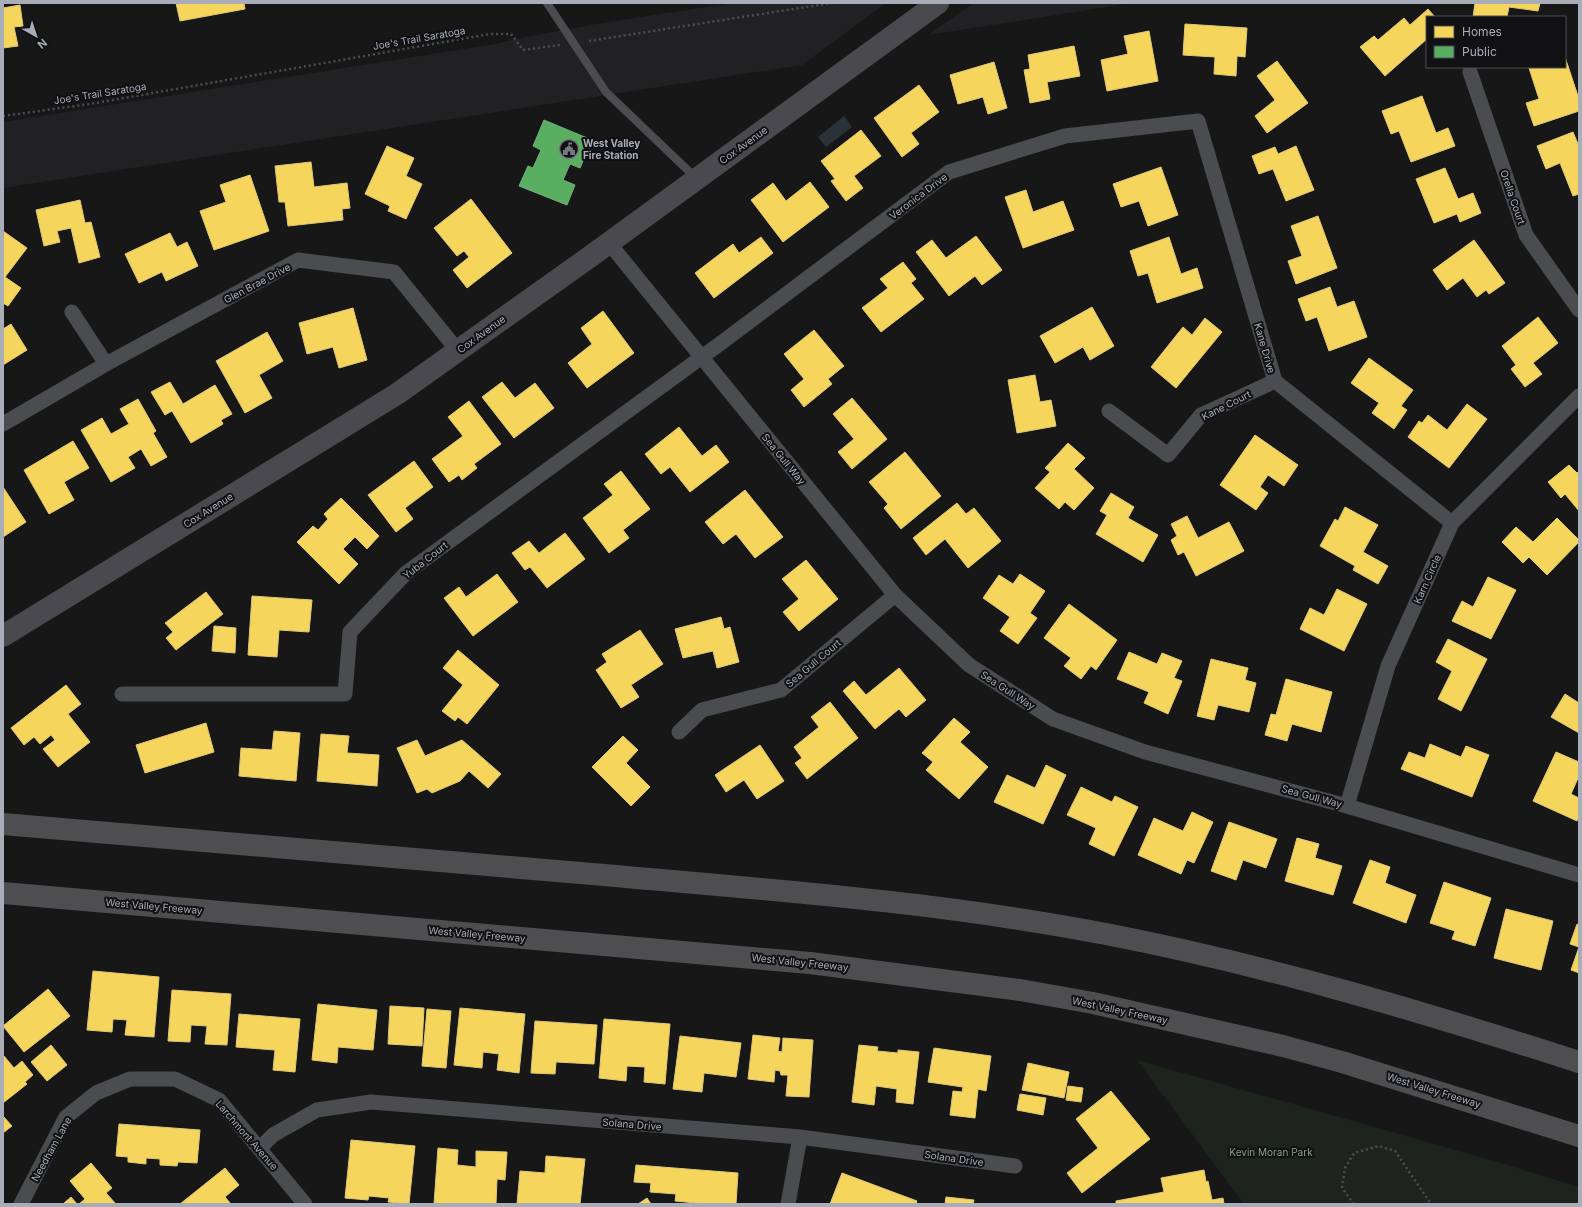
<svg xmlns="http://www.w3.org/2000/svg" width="1582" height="1207" viewBox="0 0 1582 1207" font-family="Inter,sans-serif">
  <rect width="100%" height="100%" fill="#171717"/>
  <path fill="#212123" d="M732,3H886L802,65L3,188V122L495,44L526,37L602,23Z
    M973,3H1132L928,35Z"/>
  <path fill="#1d241e" d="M1137,1060L1487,1159L1579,1187V1204H1244Z"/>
  <path fill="#2a3239" d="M844,116L852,127L826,147L818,137Z"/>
  <path fill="#f6d55c" stroke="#dfc978" d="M176,3H244L245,9L180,21Z
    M1475,3H1540L1538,11L1509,7L1507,17H1473Z
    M20,5L23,26L14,27L18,46L3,48V8Z
    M1428,9L1435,17H1427V39L1385,76L1360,47L1374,36L1378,40L1404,18L1410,25Z
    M1185,24L1247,28L1245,57L1237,56L1236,76L1214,74L1215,57L1183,55Z
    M1149,31L1158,81L1107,91L1101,60L1128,54L1124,36Z
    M1074,46L1080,76L1047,82L1050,99L1030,103L1024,70L1030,69L1028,55Z
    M1565,57L1579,99V111L1534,126L1526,103L1539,99L1529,68L1565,67Z
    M1277,61L1308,103L1267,133L1255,116L1275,100L1257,76Z
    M994,62L1007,108L988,114L983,97L958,104L950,75Z
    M919,85L939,112L911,133L919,144L902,157L874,118Z
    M1422,96L1436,133L1448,128L1455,146L1411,162L1399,131L1391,134L1382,111Z
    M861,130L881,156L854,176L863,188L846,201L831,181L835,179L821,161Z
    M1573,132L1578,144H1579V194L1573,196L1560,163L1546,169L1537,146Z
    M387,146L414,158L406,176L422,184L406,219L388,211L390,206L365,194Z
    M1296,146L1314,190L1286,201L1273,169L1259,174L1252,156L1275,147L1278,154Z
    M311,162L314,187L347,183L350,208L342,209L343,220L288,226L285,202H279L275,166Z
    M1161,167L1178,215L1148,226L1139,201L1121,207L1113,184Z
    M1445,168L1458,199L1473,193L1481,213L1460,222L1457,214L1434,223L1416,179Z
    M250,175L269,231L214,250L200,211L226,202L220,185Z
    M810,182L829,207L783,242L751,200L773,183L786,201Z
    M1026,190L1033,212L1063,201L1074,230L1023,248L1005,197Z
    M471,199L512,253L467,288L453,270L469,257L464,251L457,256L434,228Z
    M80,200L85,223L91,222L100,257L79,263L71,228L57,231L60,242L44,246L36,210Z
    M1318,216L1337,268L1296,284L1288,261L1302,256L1291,226Z
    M3,231L27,248L5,277L21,288L8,306L3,303Z
    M170,233L177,247L187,242L198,266L166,281L162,272L139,283L125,254Z
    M976,236L1002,270L982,285L975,276L949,296L916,252L932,240L946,258Z
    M761,237L773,253L714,298L695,273L733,244L739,253Z
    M1169,237L1181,274L1197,268L1203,288L1157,303L1148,273L1138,276L1130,251Z
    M1474,240L1505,283L1489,294L1486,290L1477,297L1463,278L1447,290L1433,270Z
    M903,262L916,279L911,283L924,299L881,332L862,308L888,288L880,279Z
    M1330,287L1337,307L1354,301L1367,337L1329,351L1317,317L1306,321L1298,299Z
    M1092,307L1114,346L1090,360L1083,347L1055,363L1040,336Z
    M353,308L367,360L339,368L333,347L307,354L299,323Z
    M603,311L634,353L587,388L568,363L592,344L581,328Z
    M1538,317L1558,343L1533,363L1542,374L1525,387L1511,369L1516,365L1502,346Z
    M1205,318L1222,332L1176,388L1151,367L1183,327L1192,335Z
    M11,324L27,350L3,365V329Z
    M814,330L844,366L828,379L832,384L804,407L791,390L804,379L784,354Z
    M267,332L283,361L259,375L272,398L245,413L216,361Z
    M1369,358L1413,390L1401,406L1407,410L1394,429L1372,413L1379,403L1351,383Z
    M1035,375L1040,402L1051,400L1056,426L1017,433L1008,380Z
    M170,382L183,404L215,385L232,414L221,420L223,424L191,443L172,411L165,415L151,392Z
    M502,382L515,398L535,383L554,408L514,438L482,397Z
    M852,398L887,439L852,469L838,452L854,439L833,414Z
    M138,399L156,431L153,433L167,457L151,466L141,449L128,457L135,468L111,482L81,430L102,418L111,434L129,424L120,409Z
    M469,401L501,444L474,464L477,468L462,480L459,475L449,482L432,459L463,436L448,417Z
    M1467,404L1487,419L1449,468L1408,437L1419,421L1422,423L1428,415L1447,430Z
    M679,427L702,456L716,445L729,462L690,492L670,467L661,474L645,454Z
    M1255,435L1298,465L1284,486L1268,475L1260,487L1268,493L1256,510L1220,485Z
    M73,441L89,468L64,482L74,500L49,514L24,470Z
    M1068,443L1085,458L1074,469L1094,488L1074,510L1065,502L1059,509L1035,488L1050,472L1045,468Z
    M905,452L941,496L901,529L884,508L888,504L869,482Z
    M414,461L433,487L405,508L413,519L396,532L368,495Z
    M1569,465L1577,473L1579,471V511L1565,494L1561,498L1548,482Z
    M621,471L650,509L623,530L629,538L609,553L583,518L613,495L604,484Z
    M3,487L26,522L3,537Z
    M745,490L783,537L755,558L736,534L723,544L705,522Z
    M1111,493L1134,507L1128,518L1158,535L1143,562L1096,534L1107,515L1100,511Z
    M341,498L379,536L367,549L355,537L343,549L358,564L339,584L297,542L313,526L318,530L328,519L324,514Z
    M957,503L966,514L974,508L1001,541L968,568L945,539L926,555L913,538Z
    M1345,507L1378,525L1363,552L1388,566L1378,584L1353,570L1355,566L1320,546L1335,519L1338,521Z
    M1187,516L1198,538L1229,522L1244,551L1196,576L1184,552L1178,555L1171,540L1177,536L1171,524Z
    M1557,518L1579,540V542L1547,575L1529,557L1523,563L1502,542L1516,527L1533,542Z
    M565,533L585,559L547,588L530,567L525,570L512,553L529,541L539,553Z
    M806,560L838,599L799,631L783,612L799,599L782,579Z
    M497,574L518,602L473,636L444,598L459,587L466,597Z
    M1020,574L1045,591L1030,613L1037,618L1018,644L1000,631L1010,617L983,598L999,575L1013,584Z
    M1488,577L1516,590L1491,639L1452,621L1462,601L1473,607Z
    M1337,589L1367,604L1344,651L1300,629L1310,608L1324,615Z
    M206,592L223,614L176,650L166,638L173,632L165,623Z
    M252,596L312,600L309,632L279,630L277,657L248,655Z
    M1069,604L1117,640L1096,670L1091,666L1081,679L1064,666L1071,658L1044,638Z
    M721,617L724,629L730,627L739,662L717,668L713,651L683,658L675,629Z
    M214,626L236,628L235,653L212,651Z
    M640,630L663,664L631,685L639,697L621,708L596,670L607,662L602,654Z
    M1448,639L1487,659L1461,711L1438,699L1452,671L1436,662Z
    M458,650L499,685L467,724L458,717L455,721L442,711L463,685L443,668Z
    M1129,652L1157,664L1162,653L1182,661L1174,678L1182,681L1168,714L1144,703L1149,692L1117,679Z
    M1211,659L1248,668L1245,680L1256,683L1249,712L1218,705L1214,720L1197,716Z
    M899,668L926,700L906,717L899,709L875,729L843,691L854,681L866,695Z
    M1286,679L1332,692L1321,732L1292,724L1287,741L1265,735L1271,714L1276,715Z
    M66,685L81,704L68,714L90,742L58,767L43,749L55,740L51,735L40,744L34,737L24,745L11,728Z
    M1565,694L1579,703V733L1551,717Z
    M830,702L858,738L807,779L795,763L802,758L794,747L819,727L811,717Z
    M954,718L970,732L960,742L988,767L959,799L926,770L933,762L922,753Z
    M206,723L214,752L145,773L136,745Z
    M274,731L300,733L296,781L239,776L241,748L272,750Z
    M321,734L349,736L347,753L379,755L377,786L317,781Z
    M623,736L638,750L626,763L650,787L631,806L592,767Z
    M417,740L425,756L462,740L501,774L488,788L469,771L460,781L432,793L427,789L417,793L397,748Z
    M1430,744L1461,757L1466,746L1489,755L1472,797L1401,769L1409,752L1425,758Z
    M760,745L784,781L757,799L744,780L726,792L715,775Z
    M1556,752L1579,762V776L1571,794L1579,798V816L1577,821L1533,801Z
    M1046,765L1066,775L1043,824L994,802L1007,775L1035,788Z
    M1081,787L1112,802L1115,796L1138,807L1114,856L1089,844L1096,828L1067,815Z
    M1192,812L1213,822L1194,863L1187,860L1181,874L1138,855L1154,818L1183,831Z
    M1229,822L1277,839L1266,868L1243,860L1236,880L1211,871Z
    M1297,838L1319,844L1315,858L1342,866L1333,895L1285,881Z
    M1370,860L1390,867L1385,883L1416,895L1406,923L1353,903Z
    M1444,882L1491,898L1475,946L1452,939L1455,931L1430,923Z
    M1506,909L1553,921L1541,970L1494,958Z
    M1577,924L1579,925V973L1571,970L1579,947L1570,944Z
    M93,971L159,977L154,1037L125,1035L127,1020L113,1019L112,1032L87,1030Z
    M48,989L70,1016L24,1052L3,1026Z
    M172,990L231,994L227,1045L205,1044L207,1026L191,1025L190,1042L168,1041Z
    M318,1004L377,1010L373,1050L338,1047L337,1063L312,1060Z
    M390,1006L424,1008L422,1046L388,1044Z
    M460,1008L525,1014L519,1073L497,1070L499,1054L483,1052L482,1068L454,1065Z
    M427,1009L451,1011L446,1068L422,1066Z
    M239,1014L300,1019L295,1072L273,1070L275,1050L236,1047Z
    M604,1019L670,1024L665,1084L644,1082L645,1067L627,1066L626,1081L599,1078Z
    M535,1021L597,1025L594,1064L556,1062L555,1074L531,1073Z
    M753,1035L780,1038L778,1051L782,1052L783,1038L813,1040L809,1097L786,1096L788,1075H781L780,1071L775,1070L774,1082L748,1079Z
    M680,1036L741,1043L736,1077L704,1073L702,1092L673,1089Z
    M51,1045L67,1065L47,1081L31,1062Z
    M859,1045L878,1047L877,1051L898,1053V1050L919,1052L913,1104L896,1102L897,1089L876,1086L874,1105L852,1102Z
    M934,1048L991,1056L986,1091L978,1089L975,1118L950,1115L953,1091L962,1092L963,1087L928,1082Z
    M4,1056L14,1068L22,1061L33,1075L25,1082L27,1084L3,1103V1057Z
    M1028,1063L1069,1072L1064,1098L1022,1090Z
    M1068,1086L1083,1088L1081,1102L1066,1100Z
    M1111,1091L1150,1139L1082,1193L1067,1173L1098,1148L1076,1119Z
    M1020,1094L1046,1098L1043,1115L1017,1110Z
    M3,1116L12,1126L3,1133Z
    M119,1124L200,1130L197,1163L178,1162L177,1166L160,1165V1159L146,1158V1164L128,1162V1157L116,1156Z
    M351,1140L415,1146L409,1204L388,1202L389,1198L369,1196L368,1200L345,1198Z
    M438,1148L458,1150L457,1165L476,1167V1151L507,1152L505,1180L497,1179L496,1204H434Z
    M546,1156L585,1159L580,1204H517L520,1171L545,1173Z
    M91,1163L112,1188L106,1193L116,1204H79L85,1199L70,1181Z
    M636,1165L738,1173L736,1204H706L675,1201L676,1194L650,1192L651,1183L634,1182Z
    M225,1168L239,1185L225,1197L231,1204H180Z
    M1204,1170L1206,1182L1208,1181L1212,1200L1223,1198L1224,1204H1113L1116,1203V1201L1164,1192L1161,1178Z
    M842,1173L917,1201L916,1204H830Z
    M71,1197L77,1204H63Z
    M946,1197L974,1200L973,1204H945Z
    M647,1198L651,1204H638Z"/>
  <path fill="#5aae61" stroke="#71ae7b" d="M544,120L592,140L580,168L570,164L563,180L575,185L567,205L519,186L528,166L533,168L541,150L533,146Z"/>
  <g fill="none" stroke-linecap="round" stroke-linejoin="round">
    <path stroke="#4d4e52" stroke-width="2.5" stroke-dasharray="2 3" stroke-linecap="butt" d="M589,41L832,3
      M3,116L90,104L490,34H511L523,50L560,45
      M1354,1204L1342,1188L1345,1168L1354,1153L1379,1146L1395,1151L1431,1204"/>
    <path stroke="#4b4c50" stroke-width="8" d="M547,3L606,92L696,178"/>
    <path stroke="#4b4c50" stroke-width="15" d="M1470,72L1526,235L1579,310
      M609,243L895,595L969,665L1053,719L1145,752L1347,806L1579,875
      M72,312L106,364
      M1109,411L1168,455L1201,415L1275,381
      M3,424L106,364L298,260L394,272L458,351
      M122,694H345L350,632L406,573L721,343L949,172L1065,136L1198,121L1275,381L1452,523
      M679,732L702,710L781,690L895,595
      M1347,806L1388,666L1452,523L1579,396
      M260,1148L273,1135L317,1110L371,1102L800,1137L1015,1166
      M21,1204L66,1117L96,1093L130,1079H175L219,1100L305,1204
      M788,1204L800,1137"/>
    <path stroke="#4a4a4e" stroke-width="22" d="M3,636L397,394L591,256L938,3"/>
    <path stroke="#4e4e51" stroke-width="22" d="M3,824C203,841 403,858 604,875C772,890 940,902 1106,934C1267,965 1423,1012 1579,1062
      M3,893L810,963L1020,990L1093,1003L1283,1046L1342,1062L1579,1136"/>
  </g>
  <defs>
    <symbol id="civic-ring" viewBox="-11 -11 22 22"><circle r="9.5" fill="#111113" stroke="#757880" stroke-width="1.5"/><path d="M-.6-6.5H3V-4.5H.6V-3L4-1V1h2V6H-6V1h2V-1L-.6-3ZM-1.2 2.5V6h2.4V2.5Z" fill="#757880"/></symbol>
  </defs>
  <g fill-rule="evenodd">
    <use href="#civic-ring" x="558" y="138" width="22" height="22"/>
  </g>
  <g text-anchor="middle" stroke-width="4" stroke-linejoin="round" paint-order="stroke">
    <g font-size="10" fill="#a8adb8" stroke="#111113">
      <text transform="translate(419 38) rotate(-10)" y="4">Joe's Trail Saratoga</text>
      <text transform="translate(100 93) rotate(-9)" y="4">Joe's Trail Saratoga</text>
      <text transform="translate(743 145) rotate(-36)" y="4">Cox Avenue</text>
      <text transform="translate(918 196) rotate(-37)" y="4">Veronica Drive</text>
      <text transform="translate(1513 197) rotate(71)" y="4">Orella Court</text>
      <text transform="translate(257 283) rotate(-28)" y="4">Glen Brae Drive</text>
      <text transform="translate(481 334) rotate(-36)" y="4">Cox Avenue</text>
      <text transform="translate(1265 348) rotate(74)" y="4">Kane Drive</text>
      <text transform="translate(1226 405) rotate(-27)" y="4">Kane Court</text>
      <text transform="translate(784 459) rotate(51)" y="4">Sea Gull Way</text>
      <text transform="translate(208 510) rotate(-32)" y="4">Cox Avenue</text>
      <text transform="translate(425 560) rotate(-38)" y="4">Yuba Court</text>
      <text transform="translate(1427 579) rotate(-66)" y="4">Karn Circle</text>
      <text transform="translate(813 663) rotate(-40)" y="4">Sea Gull Court</text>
      <text transform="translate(1008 690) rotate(33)" y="4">Sea Gull Way</text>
      <text transform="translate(1312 796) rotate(15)" y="4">Sea Gull Way</text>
      <text transform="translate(154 906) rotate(5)" y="4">West Valley Freeway</text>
      <text transform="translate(477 934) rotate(5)" y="4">West Valley Freeway</text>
      <text transform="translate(800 962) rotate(6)" y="4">West Valley Freeway</text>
      <text transform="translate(1120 1010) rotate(12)" y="4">West Valley Freeway</text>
      <text transform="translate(1434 1090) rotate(17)" y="4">West Valley Freeway</text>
      <text transform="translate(632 1124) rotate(5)" y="4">Solana Drive</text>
      <text transform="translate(247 1135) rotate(49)" y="4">Larchmont Avenue</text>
      <text transform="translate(51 1149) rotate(-61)" y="4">Needham Lane</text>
      <text transform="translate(954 1158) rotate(8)" y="4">Solana Drive</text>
    </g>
    <g font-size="10" font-weight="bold" fill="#a8adb8" stroke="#111113" text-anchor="start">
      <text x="583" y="147">West Valley<tspan x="583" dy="12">Fire Station</tspan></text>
    </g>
    <g font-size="10" fill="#7fa381" stroke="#111113">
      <text x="1271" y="1156">Kevin Moran Park</text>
    </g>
  </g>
  <rect width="1582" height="1207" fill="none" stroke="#a8adb8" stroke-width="8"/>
  <rect x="1426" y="16" width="140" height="52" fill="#111113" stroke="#4d4f55"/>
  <rect x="1434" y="26" width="20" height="12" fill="#f6d55c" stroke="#4d4f55"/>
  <text x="1462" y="36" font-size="12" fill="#a8adb8">Homes</text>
  <rect x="1434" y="46" width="20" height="12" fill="#5aae61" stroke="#4d4f55"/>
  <text x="1462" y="56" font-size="12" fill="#a8adb8">Public</text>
  <g transform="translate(36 36) rotate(141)" stroke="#111113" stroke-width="3" paint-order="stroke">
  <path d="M0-3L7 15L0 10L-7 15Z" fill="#a8adb8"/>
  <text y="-6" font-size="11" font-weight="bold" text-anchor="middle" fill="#a8adb8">N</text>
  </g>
</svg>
